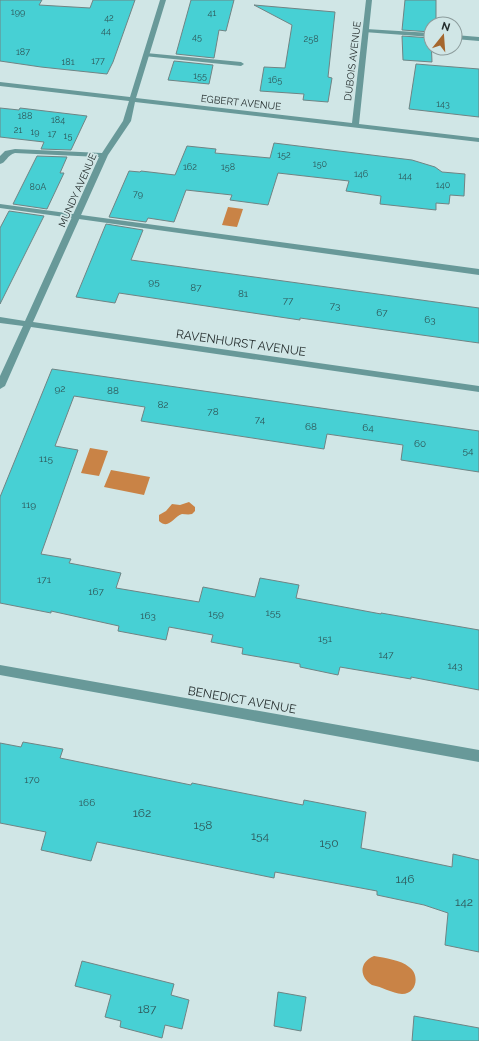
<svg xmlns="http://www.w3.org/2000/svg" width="479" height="1041" viewBox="0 0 479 1041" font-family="Raleway,sans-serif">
  <rect width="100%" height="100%" fill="#d0e6e6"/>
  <path fill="#c98346" d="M228,207L243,209L237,227L222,225Z
    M90,448L108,451L99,476L81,473Z
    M111,470L150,477L144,495L104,487Z
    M189,502L195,507V511L192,514C188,515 185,514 182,514C173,517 169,530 159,521V515L166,511L172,504L180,505Z
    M374,956C385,958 401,960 409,967C420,974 417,994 402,994C392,993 382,987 372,985C359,977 359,962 374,956Z"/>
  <path fill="#47d0d4" stroke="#6f8484" d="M0,0H42L39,5L90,8L93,0H135L113,62L107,74L41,67L0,61Z
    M191,0H234L226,31L219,30L214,58L176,54Z
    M405,0H436V24H431V32L402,30Z
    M254,5L335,12L328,77L332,78L328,102L303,100L304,94L260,91L264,67L285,68L292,25Z
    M402,36L431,38L432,62L403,60Z
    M174,61L213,65L209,84L168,80Z
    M416,64L479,69V117L409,109Z
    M0,108L19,110L20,108L87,116L71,150L41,149L44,142L0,137Z
    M274,143L412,160L435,167L442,172L465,174L464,196L450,195L449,204L436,203V210L380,204L381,196L346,191L349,181L278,173L268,205L230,200L232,195L186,190L174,222L148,218L146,222L109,217L129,171L140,172L141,171L175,175L187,146L216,149L215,153L270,158Z
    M37,156L67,157L60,173H64L47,209L13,204Z
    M9,211L44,216L0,304V228Z
    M106,224L143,230L131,260L479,308V343L300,318V320L119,293L115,303L76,297Z
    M52,369L479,431V472L401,460L403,445L327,434L324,449L141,421L145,407L74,396L55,446L78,450L41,554L71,559L69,563L121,573L116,588L199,602L203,587L255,597L260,578L299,585L296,598L381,614V613L479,630V690L411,677V679L340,667L338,675L300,667V664L242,654L243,648L211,642L213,635L169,627L166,640L118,631L119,626L51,611V613L0,603V497Z
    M23,742L63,749L60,758L191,785L192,783L303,805L304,800L366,812L361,848L452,867L453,854L479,860V952L445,945L448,913L424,905L377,895V891L275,872L274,878L97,842L91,861L41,850L46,832L0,823V743L21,747Z
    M82,961L174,984L171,995L189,1000L182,1029L165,1025L162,1038L120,1027L121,1021L105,1017L111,995L75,986Z
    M278,992L306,997L301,1031L274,1026Z
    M414,1016L479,1028V1041H412Z"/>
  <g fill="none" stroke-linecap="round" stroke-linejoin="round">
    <path fill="#689999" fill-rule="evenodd" d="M366,29L431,33V37L364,32L363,31Z
      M455,35L479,37V41L455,39Z
      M146,53L241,62L244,64L241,66L144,56V54Z
      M0,204L479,269V275L0,208Z"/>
    <path fill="#689999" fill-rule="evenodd" d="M160,0H166L136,98L352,123L366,0H372L359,124L479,138V142L135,102L131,121L108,155L33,322L479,386V392L31,327L5,386L0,389V376L23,326L0,323V317L25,321L99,157L15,153C7,155 6,163 0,164V156L5,151L15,149L102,153L123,121L129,101L0,86V82L130,97Z
      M0,665L479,750V762L0,675Z"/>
  </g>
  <g text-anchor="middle" stroke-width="3.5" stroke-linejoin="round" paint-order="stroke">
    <g font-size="9" fill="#2e5658">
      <text x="18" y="15">199</text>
      <text x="212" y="16">41</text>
      <text x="109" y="21">42</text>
      <text x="106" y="34">44</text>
      <text x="197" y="40">45</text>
      <text x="311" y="42">258</text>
      <text x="23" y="55">187</text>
      <text x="98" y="64">177</text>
      <text x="68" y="65">181</text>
      <text x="200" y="79">155</text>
      <text x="275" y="83">165</text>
      <text x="443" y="107">143</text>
      <text x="25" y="119">188</text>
      <text x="58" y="123">184</text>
      <text x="18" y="133">21</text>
      <text x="35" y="135">19</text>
      <text x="52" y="137">17</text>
      <text x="68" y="139">15</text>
      <text x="284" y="158">152</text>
      <text x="320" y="167">150</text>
      <text x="190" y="170">162</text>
      <text x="228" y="170">158</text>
      <text x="361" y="177">146</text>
      <text x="405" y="179">144</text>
      <text x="443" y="188">140</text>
      <text x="38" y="190">80A</text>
      <text x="138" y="197">79</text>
    </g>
    <g font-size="10" fill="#252e2e" stroke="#d0e6e6">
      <text transform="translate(352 61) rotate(-83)" y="4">DUBOIS AVENUE</text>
      <text transform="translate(241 102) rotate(6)" y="4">EGBERT AVENUE</text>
      <text transform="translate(77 190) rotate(-66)" y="4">MUNDY AVENUE</text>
    </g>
    <g font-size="10" fill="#2e5658">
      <text x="154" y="285">95</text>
      <text x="196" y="291">87</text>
      <text x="243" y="297">81</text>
      <text x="288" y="304">77</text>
      <text x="335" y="309">73</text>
      <text x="382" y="316">67</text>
      <text x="430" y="323">63</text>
      <text x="60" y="392">92</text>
      <text x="113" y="394">88</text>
      <text x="163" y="408">82</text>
      <text x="213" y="415">78</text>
      <text x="260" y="423">74</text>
      <text x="311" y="430">68</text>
      <text x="368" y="431">64</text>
      <text x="420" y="447">60</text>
      <text x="468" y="454">54</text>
      <text x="46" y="462">115</text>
      <text x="29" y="508">119</text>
      <text x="44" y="583">171</text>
      <text x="96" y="595">167</text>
      <text x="273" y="616">155</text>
      <text x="216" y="617">159</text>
      <text x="148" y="619">163</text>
      <text x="325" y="642">151</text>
      <text x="386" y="658">147</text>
      <text x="455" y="669">143</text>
      <text x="32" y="783">170</text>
      <text x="87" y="806">166</text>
    </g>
    <g font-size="12" fill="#252e2e" stroke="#d0e6e6">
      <text transform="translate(241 343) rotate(8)" y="4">RAVENHURST AVENUE</text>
      <text transform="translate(242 700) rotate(10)" y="4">BENEDICT AVENUE</text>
    </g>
    <g font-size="12" fill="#2e5658">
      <text x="142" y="817">162</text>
      <text x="203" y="829">158</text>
      <text x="260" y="840">154</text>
      <text x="329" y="847">150</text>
      <text x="405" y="883">146</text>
      <text x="464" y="906">142</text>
      <text x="147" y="1013">187</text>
    </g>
  </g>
  <g transform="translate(443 36) rotate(17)"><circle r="19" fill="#d0e6e6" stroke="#8c9c9c"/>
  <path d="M0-3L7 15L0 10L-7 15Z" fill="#a5672e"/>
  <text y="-6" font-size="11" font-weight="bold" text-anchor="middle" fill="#252e2e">N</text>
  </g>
</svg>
